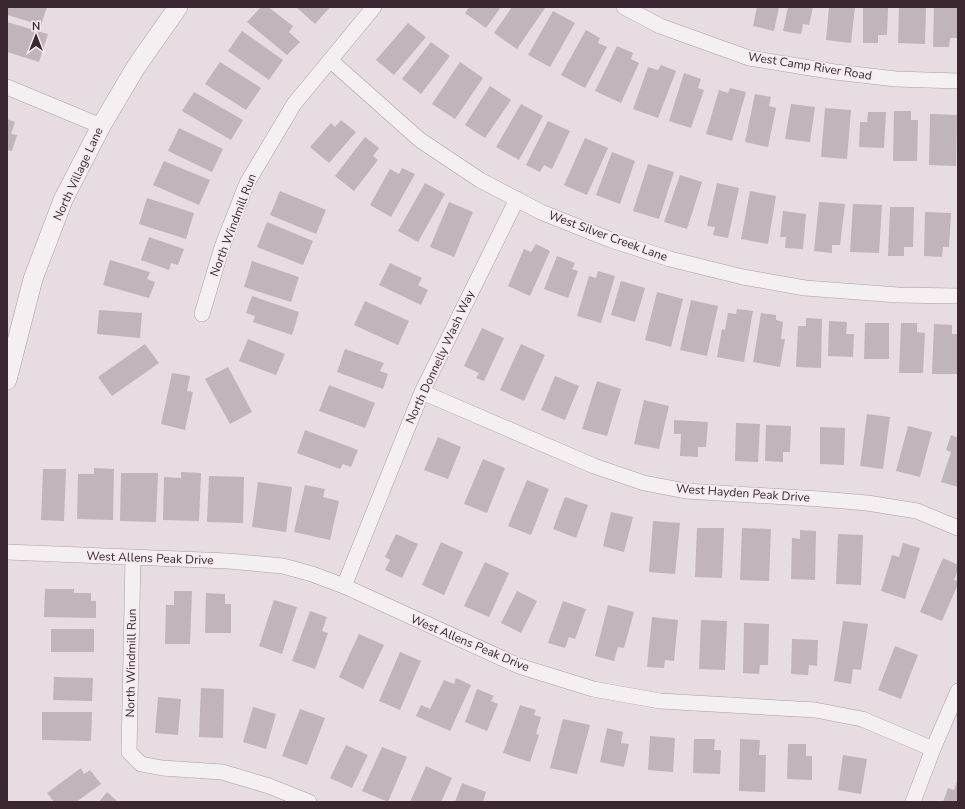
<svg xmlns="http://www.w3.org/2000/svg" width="965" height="809" viewBox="0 0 965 809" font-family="'Nunito Sans',sans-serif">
  <rect width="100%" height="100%" fill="#e6dce1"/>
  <path fill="#c2b4bb" d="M7,7H47L41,25L7,15Z
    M261,7H268L293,26L289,32L300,42L287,55L247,22Z
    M296,7H330L315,24Z
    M469,7H501L486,28L465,13Z
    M512,7L545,8L517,49L494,33Z
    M757,7H779L774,31L753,26Z
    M788,7H813L809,25L803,24L801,34L783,31Z
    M829,7H855L851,43L826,40Z
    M863,7H888L887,35H878V43H863Z
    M899,7H926L925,44L898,43Z
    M934,7H958V38H950L949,47H933Z
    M553,11L575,23L550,67L528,55Z
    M7,22L48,34L39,62L7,52Z
    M408,23L426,37L394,75L376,60Z
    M586,30L600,38L598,43L607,47L585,88L561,75Z
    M242,31L283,60L269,80L228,51Z
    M431,42L450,56L421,94L402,79Z
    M617,46L633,53L631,59L639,63L621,103L595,91Z
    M220,62L261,88L246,110L205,84Z
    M460,62L483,78L455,119L432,104Z
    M661,65L676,71L658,118L633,109L648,67L658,70Z
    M684,73L701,79L698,88L704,90L691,128L669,121Z
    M490,86L511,100L485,138L465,125Z
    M730,88L746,92L732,141L706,134L719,90L728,93Z
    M194,92L243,120L231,140L182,111Z
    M755,94L771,97L769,106L776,108L768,147L745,142Z
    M521,104L543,116L519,160L496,147Z
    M791,104L815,107L810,142L785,139Z
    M825,108L851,110L847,159L821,157Z
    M894,111H911V120H918L917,161H893Z
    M868,112H886L884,148L859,147L860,122H867Z
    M930,114L957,115L956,166L929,165Z
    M7,119L15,122L11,134L17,135L12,151L7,150Z
    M341,120L356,132L329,163L310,147L331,123L335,127Z
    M548,121L570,131L552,169L544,165L540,172L526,165Z
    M179,128L223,149L212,172L168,151Z
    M365,137L379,148L373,156L378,160L354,191L335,176Z
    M585,138L608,148L587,195L564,185Z
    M612,152L635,161L620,204L596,195Z
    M164,161L210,180L199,205L153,185Z
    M648,164L674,172L659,219L633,211Z
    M402,168L415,174L391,217L370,205L390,169L399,174Z
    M680,175L702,182L687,229L664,222Z
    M425,183L445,194L418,242L398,231Z
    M717,183L739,188L728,238L713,235L715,227L707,226Z
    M280,191L326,210L316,234L270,215Z
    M750,191L776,196L768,244L741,239Z
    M147,198L194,213L186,239L139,224Z
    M449,202L473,212L454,257L430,247Z
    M819,202L845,204L840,245H832V253L814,251Z
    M853,204L882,205L879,253L850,252Z
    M890,207H914L913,247H904V256H888Z
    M783,211L806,214L803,249L785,248L786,237H780Z
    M925,212L951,213L949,247H943L942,257L924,256Z
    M267,222L313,241L303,265L257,247Z
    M149,237L184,249L178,265L171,263L169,270L141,260Z
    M536,244L550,251L530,296L508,286L524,249L531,252Z
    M557,256L575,263L572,269L578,271L568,298L544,289Z
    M110,260L150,272L147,279L155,282L149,298L103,285Z
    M252,261L299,277L291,302L244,287Z
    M390,263L422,278L418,285L428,290L421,305L379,285Z
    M598,271L615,276L601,323L577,316L589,276L596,278Z
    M621,281L645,288L635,322L611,315Z
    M657,292L683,299L671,347L645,340Z
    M252,296L299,312L292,335L253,322L255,316L246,313Z
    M691,300L718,306L707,356L680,350Z
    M365,301L409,321L398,345L354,325Z
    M737,309L753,311L744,362L717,357L722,329L725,330L728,313L736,314Z
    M99,310L142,313L140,338L97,334Z
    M761,313L776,315V320L783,322L781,339H785L780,367L753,362Z
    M806,318L822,319L821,368L796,367L798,326H806Z
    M829,321L847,322L846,334H854L853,357L828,356Z
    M865,323H889V359H864Z
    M901,323H917V332L925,333L923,373H899Z
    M934,324L952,325V334H958V374H932Z
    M482,328L504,338L484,381L476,378L479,373L464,366Z
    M248,339L285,354L276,375L239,361Z
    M145,344L159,363L112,396L98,377Z
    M521,344L545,355L524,401L500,390Z
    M345,349L384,363L380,371L388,374L383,389L337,372Z
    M228,367L252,412L230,424L205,379Z
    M172,373L190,376L187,391L193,392L185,430L161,424Z
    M555,376L579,386L565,420L541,410Z
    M597,381L621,389L607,436L582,429Z
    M329,385L375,403L365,428L319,411Z
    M644,400L669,406L659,449L634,444Z
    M867,414L890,417L883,469L860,466Z
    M674,420L708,422L706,447H698V457L680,456L681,434H674Z
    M736,423L760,424L758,462L735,461Z
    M766,425L791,426L790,452H783V462L765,461Z
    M908,426L932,432L920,477L896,471Z
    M820,427L845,428L844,465L820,464Z
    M305,430L358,450L351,467L343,464L340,469L297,453Z
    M951,435L958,438V487L941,482L951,452L946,450Z
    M438,437L461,447L448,479L424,470Z
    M483,459L505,468L487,513L464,504Z
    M94,468L114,469L113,520L77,519L78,474H94Z
    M43,469H66L64,521L41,520Z
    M181,472L201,473L199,521L163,520L164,477L181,478Z
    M121,473H158L156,522L120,521Z
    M209,476L244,477L243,523L207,522Z
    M527,480L549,489L531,535L508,526Z
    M258,482L292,487L286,532L252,527Z
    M305,485L325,489L323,497L339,501L330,540L294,532Z
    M565,497L588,505L576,538L553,529Z
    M611,512L633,517L624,552L603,546Z
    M653,521L680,523L675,574L649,572Z
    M697,528H724L722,578L695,577Z
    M742,528L771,529L769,581L740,580Z
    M800,530L816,531L815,580L791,579L792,538L800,539Z
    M396,534L418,544L402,578L385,570L390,560L385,557Z
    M838,534L863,535L861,585L836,584Z
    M441,542L463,552L444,595L422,585Z
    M903,543L920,548L905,599L881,591L892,555L899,557Z
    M943,558L958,565V570L954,580L958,581V584L942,621L920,612Z
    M485,562L509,573L489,617L464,606Z
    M45,589H74V593H91V601H96V618L44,617Z
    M174,591H192L190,644H165L166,605H174Z
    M517,591L537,601L521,633L501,623Z
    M206,593L225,594V604H231V633H205Z
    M274,600L297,607L282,654L259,646Z
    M563,601L586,609L575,639L569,637L565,648L548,643Z
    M608,605L634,612L624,648L618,647L614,661L595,656Z
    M310,611L327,617L322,631L328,633L315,669L292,661Z
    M652,617L678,620L674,661L665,660L664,668L647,667Z
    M701,620L727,621L725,670L699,669Z
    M843,621L868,624L861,670L853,669L851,684L834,681Z
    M744,623L769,624L768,665H760L759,674L743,673Z
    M51,629H94V652H51Z
    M359,634L384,645L363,689L339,677Z
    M792,639L818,640L817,666L809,665L808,675L791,674Z
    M895,646L918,655L901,699L878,690Z
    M400,652L421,661L400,710L379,701Z
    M54,677L93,678L92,701L53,700Z
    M456,678L471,685L450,731L416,716L421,705L430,709L444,680L454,684Z
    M201,688L224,689L223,738L199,737Z
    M477,689L494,696L491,701L498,704L487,731L465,722Z
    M158,697L181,699L178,735L155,733Z
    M520,705L536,710L534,715L541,717L536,734L539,735L530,762L503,753Z
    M253,707L276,714L266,749L243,742Z
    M300,709L325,718L307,765L282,756Z
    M42,712H92L91,741L42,740Z
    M563,719L590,725L577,774L550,768Z
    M607,728L623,732L621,743L629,744L624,767L600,762Z
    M650,736L675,738L673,772L648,770Z
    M694,739H715L714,750H721L720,774L693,773Z
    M740,739L760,740L759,755H766L765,792L739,791Z
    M788,744H806V756H812V780L787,779Z
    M346,745L368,755L352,788L330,778Z
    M382,747L407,757L388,802L362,791Z
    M843,755L867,759L861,794L838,790Z
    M426,766L452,778L441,802H410Z
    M81,768L84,774L90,770L101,784L76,802H54L47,793Z
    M957,782L958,783V802H943L948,788L954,790Z
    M462,783L486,792L483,802H455Z
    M107,792L118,802H99Z"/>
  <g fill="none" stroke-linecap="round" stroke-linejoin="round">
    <defs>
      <path id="minor" d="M624,7L660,26L749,58L835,72L896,79L958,81
        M330,60L420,140L480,180L541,212L611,240L670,259L743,277L805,288L898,295L958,296
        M7,87L101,126
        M202,314L222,247L247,183L294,104L374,7
        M422,392L594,466L644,483L686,491L820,499L867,503L917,511L958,528
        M7,552L228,561L283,566L312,574L344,586L519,666L593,689L660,701L815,710L862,719L933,749
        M133,557L129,752L141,764L162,768L222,772L269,786L309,802
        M344,586L422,392L517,199
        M913,802L933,749L958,691"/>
      <path id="tertiary" d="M7,380L33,279L63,200L101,126L136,67L178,7"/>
    </defs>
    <use href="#minor" stroke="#ac9ea5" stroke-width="16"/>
    <use href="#tertiary" stroke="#ac9ea5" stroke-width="20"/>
    <use href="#minor" stroke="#f4eff1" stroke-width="15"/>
    <use href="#tertiary" stroke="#f4eff1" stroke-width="19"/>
  </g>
  <g text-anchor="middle" stroke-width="3.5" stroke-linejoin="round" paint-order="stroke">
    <g font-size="12" fill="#3b2731" stroke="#f4ebf0">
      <text transform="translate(810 66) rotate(9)" y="4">West Camp River Road</text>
      <text transform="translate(78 174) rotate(-65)" y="4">North Village Lane</text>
      <text transform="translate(233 225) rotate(-69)" y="4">North Windmill Run</text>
      <text transform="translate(608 236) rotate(20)" y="4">West Silver Creek Lane</text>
      <text transform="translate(440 357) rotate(-65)" y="4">North Donnelly Wash Way</text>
      <text transform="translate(743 493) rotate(4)" y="4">West Hayden Peak Drive</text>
      <text transform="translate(150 558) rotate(2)" y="4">West Allens Peak Drive</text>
      <text transform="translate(470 643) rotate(23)" y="4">West Allens Peak Drive</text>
      <text transform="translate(131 663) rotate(-89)" y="4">North Windmill Run</text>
    </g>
  </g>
  <rect width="965" height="809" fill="none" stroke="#3b2731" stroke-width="16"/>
  <g transform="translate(36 36)" stroke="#f4ebf0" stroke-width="3" paint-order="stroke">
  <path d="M0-3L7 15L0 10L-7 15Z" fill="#3b2731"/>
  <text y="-6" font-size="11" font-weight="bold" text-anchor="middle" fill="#3b2731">N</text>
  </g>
</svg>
